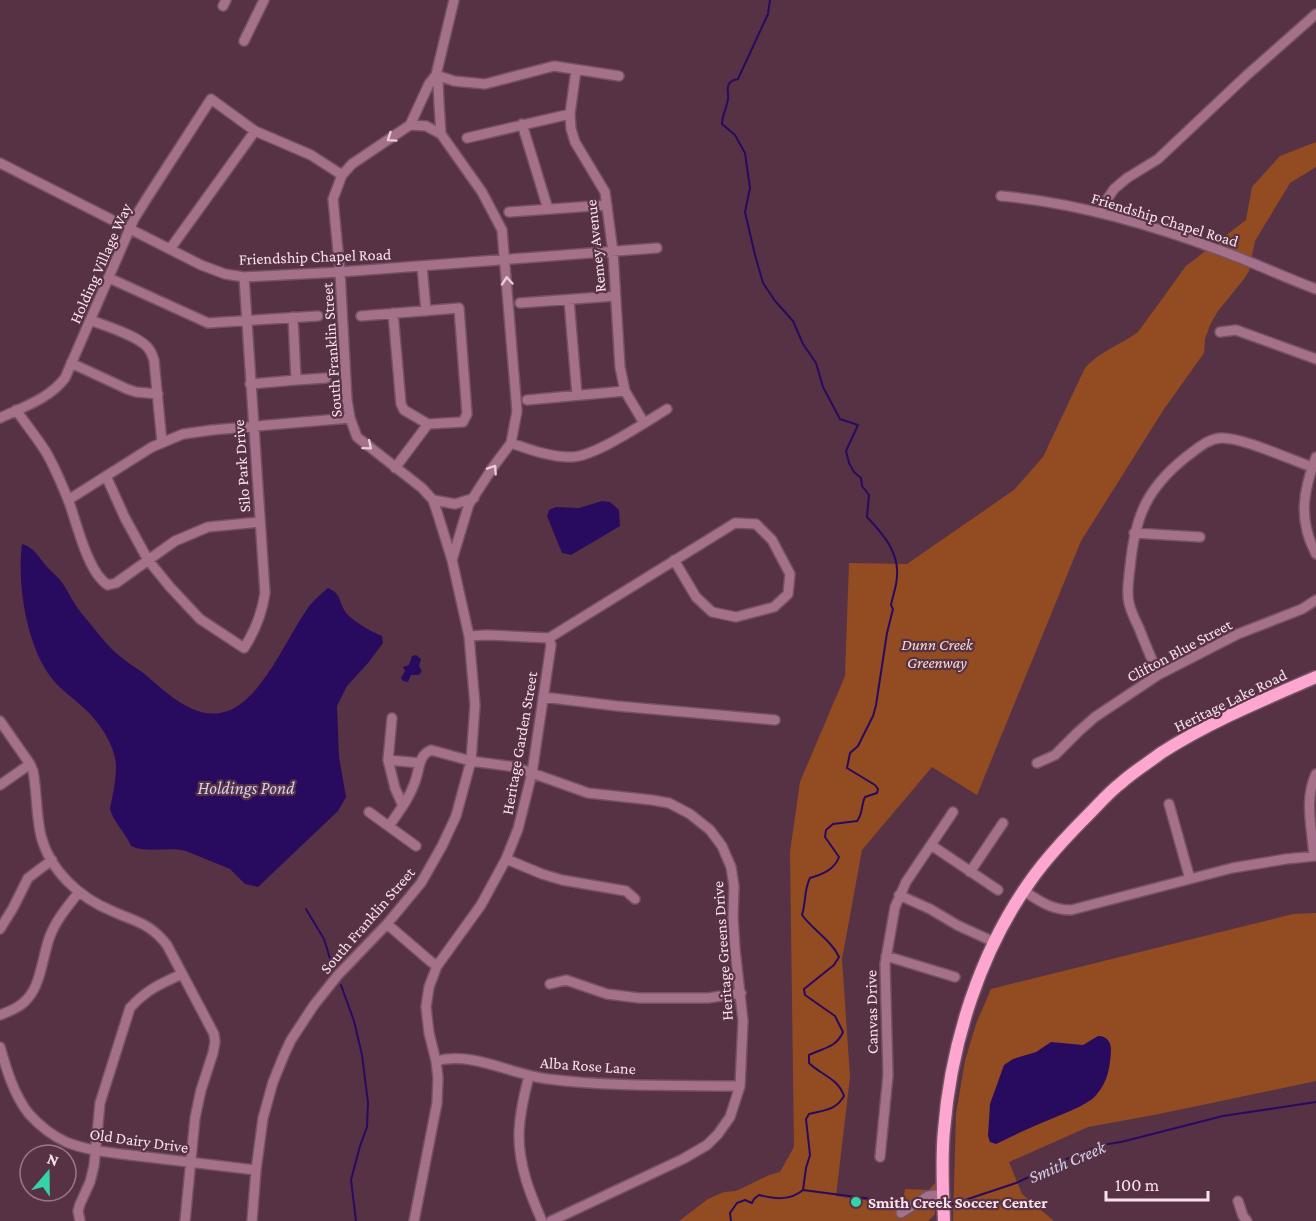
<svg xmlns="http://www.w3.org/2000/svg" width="1316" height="1221" viewBox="0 0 1316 1221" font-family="'Crimson Pro',serif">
  <rect width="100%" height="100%" fill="#573245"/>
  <path fill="#934c21" d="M1316,142V167L1290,183L1255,241L1249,271L1244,279L1218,311L1210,325L1205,339L1204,353L1164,409L1081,541L977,795L932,767L862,850L842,959L850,1077L836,1196L898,1205L903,1201L905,1189L929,1190L936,1182L935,1214L928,1221H679L708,1199L724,1192L736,1191L769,1175L780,1172L794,1147L790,852L800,782L845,676L849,563L907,564L1014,490L1043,457L1084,370C1093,355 1122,344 1138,332L1186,266L1246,220L1252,187L1280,156Z
    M1316,913V1081L1159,1114L1088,1127L1009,1162L1022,1194L1054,1221H953L956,1114L965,1061L976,1024L991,989L1293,914Z"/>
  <path fill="#280b5f" d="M602,501L610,502L619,510L620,526L571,555L562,553L547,516L549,510L556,507L579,508Z
    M22,544C34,547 40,559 48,568C52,572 57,576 61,581C69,592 74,605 83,615C94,628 104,642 116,653C124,660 133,666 142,672C163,689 190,718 220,713C261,707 287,634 311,604C316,598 322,593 328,588C343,594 338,604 348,615C358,624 370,631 382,636L383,643L368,663L347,686L337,706L339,757L346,797L338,811L258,887L245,884L230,869L186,851C168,846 148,854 131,846C126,833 112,821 110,808C113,794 116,780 116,767C116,747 101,725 87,711C75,699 60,690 50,676C26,643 17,583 22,544Z
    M416,655L421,659L419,666L422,671L419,675H411L408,682L403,681L401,678L405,671L403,667L409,665L412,656Z
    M1098,1036C1107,1036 1111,1042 1111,1050C1110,1067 1108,1081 1097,1094C1090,1104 1067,1112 1056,1117C1036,1125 1016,1134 996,1144L990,1142L988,1136L990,1104L1004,1065L1013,1059L1036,1052L1051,1042L1083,1045Z"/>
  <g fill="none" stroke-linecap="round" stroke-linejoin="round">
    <path stroke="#280b5f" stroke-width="2" d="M770,0L768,14L738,79C734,80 731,80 729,84C726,89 729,94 728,99C727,108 722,115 722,124L735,135L745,153L750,188L745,212L755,255L763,283L775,301L793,321L803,344L816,363L823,387L840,419L858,425L846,451L849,463L854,472L861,478L862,486L869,495L867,517C883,534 899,552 897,576C897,585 893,595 891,605L893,609L887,633L876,705L873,716L858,746L850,753L847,768L875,785L878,789L877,793L865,797C861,805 863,814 857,821L833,824L826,830L825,837L839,857C834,870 823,874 810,878C804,889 806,903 802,915C813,930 832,941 839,957L834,965L804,989L805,995L835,1016L843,1032C836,1048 823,1048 809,1055V1063C821,1075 838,1078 844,1096C836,1110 825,1110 809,1114L806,1119L810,1155L806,1168L803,1190
      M306,909L324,939L332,965
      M341,985L354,1021L362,1055L368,1103L367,1127L360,1146L351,1180L356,1221
      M921,1205H940
      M948,1205L962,1201L1016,1183L1077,1154L1102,1145L1121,1142L1223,1116L1316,1102
      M731,1221L730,1213L737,1203L745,1200L752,1203L754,1199L759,1195C774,1199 790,1201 803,1190L910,1204"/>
    <defs>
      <path id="minor" d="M223,6L226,0
        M244,41L264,0
        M576,70L570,114L571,129L575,142L605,192L613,252L620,367L625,391L644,423
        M436,75L438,82L439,103L441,134L482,192L502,230L517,411L511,443L493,467L469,504L452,560
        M436,75L454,81L485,84L554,66L619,76
        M522,124L548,209
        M410,125L426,126L441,134
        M467,138L570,114
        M0,163L201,265L225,274L244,277L340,272L657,248
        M1001,196C1077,203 1156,226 1227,253C1257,264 1286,278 1316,289
        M509,212L607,205
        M1101,213L1106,201L1114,189L1127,178L1158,159L1247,75L1316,14
        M170,249L255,131
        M422,266L426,311
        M109,278L208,323L318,316
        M569,300L577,395
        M520,303L615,296
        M393,313L401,404L404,410L428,424
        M361,316L459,308L467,414L463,422L428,424L395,468
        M293,317L296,380
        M90,320C106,326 132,334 144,344C150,348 152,354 154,360L162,443
        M1220,332L1236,330L1316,359
        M71,363L127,389L136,392L158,394
        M250,384L296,380L326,378
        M527,400L625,391
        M16,410C26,424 37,438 46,452C54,466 63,487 69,502C77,524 88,573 108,585L116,583L175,541L208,527L260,522
        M0,418C23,407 49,399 65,378L134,219L147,198L211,99L255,131L311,155L342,175
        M511,443C531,450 550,457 571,457C594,457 646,422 667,409
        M1316,457C1303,491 1298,520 1316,554
        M106,476L125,518L148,560L170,587L200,619L244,648C255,631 262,614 265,593L244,277
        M68,500L152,447L183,434L212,430L350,418
        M433,500L455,504L474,498
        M1134,533L1200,537
        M469,636L487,635L549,638L735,523L756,524L772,540L790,574L788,594L774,607L736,617L712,612L696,597L674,560
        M1158,675C1152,659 1145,644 1139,628C1135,620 1131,612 1129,603C1126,591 1129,578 1130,567C1135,517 1146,489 1186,457C1197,449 1207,439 1221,438C1242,437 1291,460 1312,467
        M543,697L617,706L775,720
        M392,718L388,760L395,788L403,806
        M0,721L30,764L33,771C37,792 36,815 41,836C50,871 80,898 112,911C136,922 150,923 167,945L214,1034L215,1042L213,1053L201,1090L195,1118L185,1221
        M388,760L420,763
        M1037,763L1055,755L1078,732L1095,717L1158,675L1238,634L1302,609L1316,600
        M0,785L30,764
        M1169,804L1190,879
        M369,812L416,846
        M389,826C400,810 412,795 417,775C420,764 420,755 431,750L471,761L515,767L588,793L652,800L669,803L690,814L710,830L722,846L731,867L734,886L733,918L735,949L743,1021L740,1086L730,1117L718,1134L707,1145L683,1159L551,1221
        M931,845L998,890
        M1314,856C1312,829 1304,799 1316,774
        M506,859L542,874L562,880L626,891L635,899
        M970,872L1003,823
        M1024,891C1039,901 1052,910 1071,910L1232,868L1286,859L1316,856
        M899,895L930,909L957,925L994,942
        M387,924L430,961L437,966
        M0,929L13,908L28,878L52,860
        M886,956L955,977
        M550,984L566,980L607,994L639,998H708L741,993
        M0,1015C10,1011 21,1007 28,998C41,984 43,954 50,936C56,920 68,906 79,892
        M0,1047C7,1071 14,1095 29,1114C39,1125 53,1136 66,1142C88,1151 114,1153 138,1156C177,1161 217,1165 256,1170
        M436,1061C473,1051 512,1075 548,1079C612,1087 677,1085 740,1086
        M529,1076C524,1095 519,1116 519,1136C519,1166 530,1194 542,1221
        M880,1157L888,1075L885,964L895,907L906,882L953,812
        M1238,1201L1243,1216L1247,1221
        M901,1213L928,1196L943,1194
        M80,1221L78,1211L80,1204L90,1182L94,1166L100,1103L130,1008C146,990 160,984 182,974
        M252,1221L256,1170L263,1118L273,1082L284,1055L291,1040L314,1005L338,975L387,924L421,883L442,846L456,816L471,761L475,705L469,636L452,560L438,515L433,500L422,488L357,437L350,418L347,400L340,272L333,199L342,175L352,164L410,125L429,84L436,75L454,0
        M414,1221L437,1103L438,1078L436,1061L429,1033L426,1007L429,987L437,966L481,905L506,859L518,829L532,773L551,645L549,638"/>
      <path id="major" d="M944,1221C943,1191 941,1160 944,1130C951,1043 980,951 1031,880C1048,856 1068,835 1088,815C1099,804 1109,792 1121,783C1133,772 1148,763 1161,753C1209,722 1263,700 1316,677"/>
    </defs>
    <use href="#minor" stroke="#745263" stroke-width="12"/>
    <use href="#major" stroke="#745263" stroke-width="15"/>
    <use href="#minor" stroke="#a5718a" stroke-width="9"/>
    <use href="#major" stroke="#fca6d0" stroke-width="12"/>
  </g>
  <defs><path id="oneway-chevron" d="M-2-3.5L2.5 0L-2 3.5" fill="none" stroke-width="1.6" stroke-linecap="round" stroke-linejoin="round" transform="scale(1.5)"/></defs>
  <g stroke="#e9cbd9">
    <use href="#oneway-chevron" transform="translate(391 138) rotate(146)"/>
    <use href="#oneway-chevron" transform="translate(507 281) rotate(-95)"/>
    <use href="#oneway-chevron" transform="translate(368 446) rotate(40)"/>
    <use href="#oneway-chevron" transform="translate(493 469) rotate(-56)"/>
  </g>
  <circle fill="#34d4a8" stroke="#573245" stroke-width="2" cx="856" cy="1202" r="6"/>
  <g text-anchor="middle" stroke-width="4.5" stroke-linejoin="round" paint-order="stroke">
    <g font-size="16" fill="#fae2ed" stroke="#573245">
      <text transform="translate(1165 219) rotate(17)" y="6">Friendship Chapel Road</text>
      <text transform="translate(595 246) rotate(-96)" y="6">Remey Avenue</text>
      <text transform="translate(315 256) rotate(-2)" y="6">Friendship Chapel Road</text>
      <text transform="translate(100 263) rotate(-66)" y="6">Holding Village Way</text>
      <text transform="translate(331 350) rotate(-94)" y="6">South Franklin Street</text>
      <text transform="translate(241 466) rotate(-94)" y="6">Silo Park Drive</text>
      <text transform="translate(1179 650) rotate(-28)" y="6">Clifton Blue Street</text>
      <text transform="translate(1230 700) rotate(-26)" y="6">Heritage Lake Road</text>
      <text transform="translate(519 743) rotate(-80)" y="6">Heritage Garden Street</text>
      <text transform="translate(367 920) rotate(-49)" y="6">South Franklin Street</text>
      <text transform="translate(722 951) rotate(-94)" y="6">Heritage Greens Drive</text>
      <text transform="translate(871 1012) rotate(-91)" y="6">Canvas Drive</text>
      <text transform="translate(588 1065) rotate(4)" y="6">Alba Rose Lane</text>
      <text transform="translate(139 1140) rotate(8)" y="6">Old Dairy Drive</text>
    </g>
    <g font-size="16" font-style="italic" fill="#f9dccc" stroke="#573245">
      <text x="937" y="650">Dunn Creek<tspan x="937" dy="18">Greenway</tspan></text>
    </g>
    <g font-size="16" font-weight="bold" fill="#fae2ed" stroke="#573245" text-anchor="start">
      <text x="868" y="1208">Smith Creek Soccer Center</text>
    </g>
    <g font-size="18" font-style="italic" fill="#d2d0ed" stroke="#573245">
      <text x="246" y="794">Holdings Pond</text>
      <text transform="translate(1067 1162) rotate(-23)" y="6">Smith Creek</text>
    </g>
  </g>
  <g transform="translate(48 1173) rotate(20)"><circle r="28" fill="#573245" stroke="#987888" stroke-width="1.5"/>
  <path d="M0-4.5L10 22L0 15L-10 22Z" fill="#34d4a8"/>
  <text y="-9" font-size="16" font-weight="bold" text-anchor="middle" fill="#fae2ed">N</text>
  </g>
  <path d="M1106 1191v9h102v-9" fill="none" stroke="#fae2ed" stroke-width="3"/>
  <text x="1115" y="1191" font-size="18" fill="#fae2ed" stroke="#573245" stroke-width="4.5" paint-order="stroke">100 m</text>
</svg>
